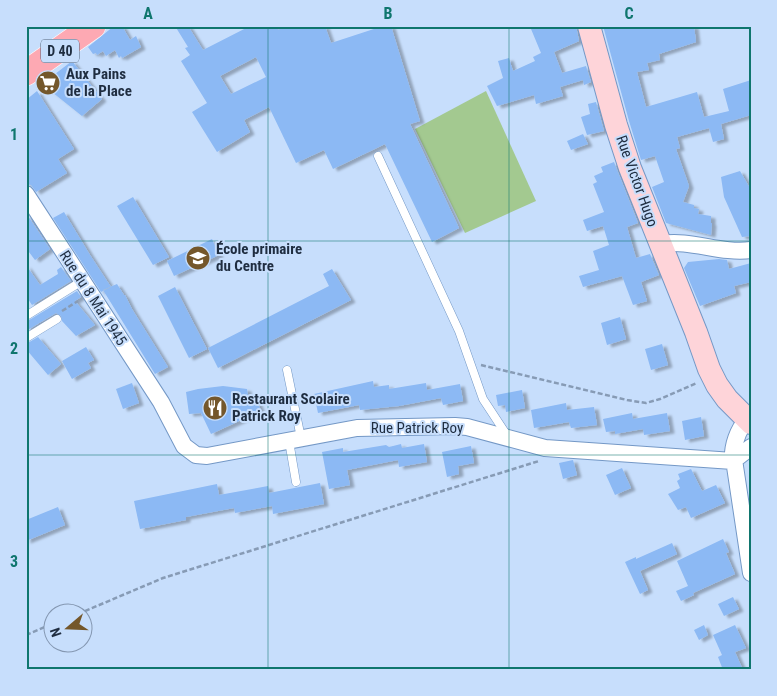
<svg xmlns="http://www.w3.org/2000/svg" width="777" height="696" viewBox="0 0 777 696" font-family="'Roboto Condensed',sans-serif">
  <defs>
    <filter id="shadow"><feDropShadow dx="4.5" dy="2.5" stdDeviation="1" flood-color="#0004"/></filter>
  </defs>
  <rect width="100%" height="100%" fill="#c7defc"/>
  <path fill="#a3c990" d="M486,91L536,201L465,233L415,129Z"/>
  <path fill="#8cb9f4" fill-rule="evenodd" filter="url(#shadow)" d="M114,26H122L130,40L136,36L141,47L122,58L121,56L119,58L115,50L106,56L103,51L97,55L96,53L93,54L88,47Z
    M175,26H188L203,50L250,26H277L278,30L286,26H325L331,43L383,26H391L420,121L410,124L459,228L432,242L385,144L333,169L324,150L296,163L269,107L244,120L250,132L217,152L192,112L207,103L181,61L190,55L185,48L188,47ZM256,57L266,77L231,94L220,76Z
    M538,26H576L579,41L554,52L562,73L586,66L591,82L584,85L583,80L560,87L563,96L536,104L534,95L497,106L487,86L503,78L498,61L509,58L513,71L535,61L533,57L541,53L531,29Z
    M603,26H694L696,42L659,54L660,60L647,63L649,70L637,72L646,107L697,92L704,117L729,111L723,89L751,80V115L721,124L724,139L713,142L709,128L677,137L680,148L676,149L689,186L683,202L694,205V208L699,209L698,214L711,216V223H712L711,235L666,223L652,187L664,182L655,156L641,160L629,121Z
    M72,61L102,99L82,116L42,84Z
    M37,91L74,149L58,159L67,173L36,192L31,185L26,184V100Z
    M596,102L604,131L587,135L581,117L590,114L588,104Z
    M583,134L588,144L571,150L567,141Z
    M614,162L638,223L627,227L636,258L650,254L659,275L641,282L647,301L633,305L622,276L583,287L579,276L599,270L593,251L609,245L603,226L587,231L583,220L604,212L593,184L597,182L594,176L603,172L601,167Z
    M740,171L751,190V236L742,237L724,197L721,177Z
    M133,197L169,257L153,265L117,206Z
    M64,212L90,255L111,287L101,292L53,218Z
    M26,213L50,249L35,260L26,248Z
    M212,239L219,255L174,276L167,261Z
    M719,259L727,260L729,269L751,263V282L734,286L736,293L700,306L684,268L688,262Z
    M26,265L40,285L58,274L57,270L61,267L71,281L32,305L26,296Z
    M332,269L351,300L218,368L208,348L329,286L323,274Z
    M117,284L124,295H125L132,309L168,367L155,374L103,290Z
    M175,287L207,349L189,358L158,296Z
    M77,291L81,297L75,301L95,325L76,336L62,321L61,316L56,313L26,331V322Z
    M620,317L626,339L607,345L601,323Z
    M38,337L61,364L48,375L26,349V344Z
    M662,344L668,365L651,370L645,349Z
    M86,347L94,360L88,363L91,368L72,379L62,361Z
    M373,381L374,387L389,385V389L426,383L427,390L460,384L463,401L443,405L441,398L399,406L360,410L359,405L318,413L314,394Z
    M132,383L139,403L123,409L116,389Z
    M223,386L247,389L248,396L254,394L261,411L211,434L201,413L189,414L186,392L198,389Z
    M522,390L525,408L506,412L505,405L498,406L496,395Z
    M566,403L567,410L594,407L597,425L571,428L569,422L534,428L531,410Z
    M632,413L633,419L667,413L670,431L644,435L643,429L615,434V431L606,432L603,419Z
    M701,417L704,436L685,440L682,421Z
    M401,444L402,448L424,444L427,462L399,467L398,460L347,470L350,485L329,489L322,452L343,448V452L386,445L389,447Z
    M471,446L474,463L458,466L459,474L447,477L442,452Z
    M573,460L577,475L563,479L559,463Z
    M622,468L631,488L615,495L606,475Z
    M691,469L702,491L716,485L725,503L691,518L686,507L678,510L668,494L680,488L677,481L680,479L678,474Z
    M320,483L324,504L273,514L272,506L235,513L234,508L186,517V520L140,529L134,501L217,484L219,495L268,486L269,493Z
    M58,507L65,525L26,541V520Z
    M723,539L729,552L726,553L735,574L693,593L694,595L681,601L676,591L688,586L677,561Z
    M672,543L677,554L640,571L648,590L640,594L625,562L636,557V559Z
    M733,597L739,609L724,616L718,604Z
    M704,625L708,635L699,640L694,630Z
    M735,625L746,648L735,652L743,670H723L718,657L722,655L713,635Z"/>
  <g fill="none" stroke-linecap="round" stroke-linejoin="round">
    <defs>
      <path id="lane" d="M378,156L459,331L483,399L508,437
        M26,316L82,281
        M26,338L57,319
        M287,370L301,438
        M289,441L296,482"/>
      <path id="street" d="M26,194L161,402L184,446L196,455L207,456L357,428L455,426L467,427L545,448L733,461
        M661,244C691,239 720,254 751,250
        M751,417C740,424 734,441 733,453L751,573
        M733,461L751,447"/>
      <path id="secondary" d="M589,26L616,125L630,168L696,332L709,369L717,385L727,399L751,423"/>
      <path id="primary" d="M26,73L93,26"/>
    </defs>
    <use href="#lane" stroke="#7498c6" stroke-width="9"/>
    <use href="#street" stroke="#7498c6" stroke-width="18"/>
    <use href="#secondary" stroke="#7498c6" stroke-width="24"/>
    <use href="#primary" stroke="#fff" stroke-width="26"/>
    <path stroke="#879bb5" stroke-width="2.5" stroke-dasharray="5 2.5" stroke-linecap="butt" d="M62,311L78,301
      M481,365L627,400L646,403L660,399L697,383
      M78,614L163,578L539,461
      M26,635L52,624"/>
    <use href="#lane" stroke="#fff" stroke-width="8"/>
    <use href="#street" stroke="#fff" stroke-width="16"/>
    <use href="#secondary" stroke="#fed4d9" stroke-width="22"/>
    <use href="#primary" stroke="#fda9b3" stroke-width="25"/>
  </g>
  <path fill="none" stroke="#0f766e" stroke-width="1" stroke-opacity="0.55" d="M268,26V670M509,26V670M26,241H751M26,455H751"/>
  <defs>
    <symbol id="supermarket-disc" viewBox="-11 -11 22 22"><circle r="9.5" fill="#74572b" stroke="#c7defc"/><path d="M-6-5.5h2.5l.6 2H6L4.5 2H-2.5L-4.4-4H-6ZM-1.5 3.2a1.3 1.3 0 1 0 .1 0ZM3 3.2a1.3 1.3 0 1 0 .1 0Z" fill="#fff"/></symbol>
    <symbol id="school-disc" viewBox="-11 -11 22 22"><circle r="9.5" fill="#74572b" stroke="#c7defc"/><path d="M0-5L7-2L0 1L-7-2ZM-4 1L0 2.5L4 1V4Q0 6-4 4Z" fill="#fff"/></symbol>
    <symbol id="restaurant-disc" viewBox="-11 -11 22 22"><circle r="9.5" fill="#74572b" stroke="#c7defc"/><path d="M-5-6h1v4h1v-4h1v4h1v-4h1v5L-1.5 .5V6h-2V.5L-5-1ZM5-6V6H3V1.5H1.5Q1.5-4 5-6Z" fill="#fff"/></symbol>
  </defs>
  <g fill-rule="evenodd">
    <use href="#supermarket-disc" x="34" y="69" width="28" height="28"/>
    <use href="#school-disc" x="184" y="244" width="28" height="28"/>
    <use href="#restaurant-disc" x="201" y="394" width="28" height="28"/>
  </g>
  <g text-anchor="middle" stroke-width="4" stroke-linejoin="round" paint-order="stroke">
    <rect fill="#c7defc" stroke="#516278" stroke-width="1" x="41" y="39.5" width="38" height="23" rx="4"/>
    <g font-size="14" font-weight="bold" fill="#1f2d40">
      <text x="60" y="56">D 40</text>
    </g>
    <g font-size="15" font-weight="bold" fill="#1f2d40" stroke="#c7defc" text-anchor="start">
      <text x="66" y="79">Aux Pains<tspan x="66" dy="17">de la Place</tspan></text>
      <text x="216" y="254">École primaire<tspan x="216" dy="17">du Centre</tspan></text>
      <text x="232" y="404">Restaurant Scolaire<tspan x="232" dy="17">Patrick Roy</tspan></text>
    </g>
    <g font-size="15" fill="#1f2d40" stroke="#c7defc">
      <text transform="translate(637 181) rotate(70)" y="5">Rue Victor Hugo</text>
      <text transform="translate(93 298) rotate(57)" y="5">Rue du 8 Mai 1945</text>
      <text x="417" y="433">Rue Patrick Roy</text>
    </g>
  </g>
  <rect width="777" height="696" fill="none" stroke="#c7defc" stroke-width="55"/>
  <g transform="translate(68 628) rotate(251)"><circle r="24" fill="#c7defc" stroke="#8497b1"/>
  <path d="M0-4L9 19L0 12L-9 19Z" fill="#74572b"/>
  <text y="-8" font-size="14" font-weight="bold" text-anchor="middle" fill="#1f2d40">N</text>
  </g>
  <rect x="28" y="28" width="722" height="640" fill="none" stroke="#0f766e" stroke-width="2"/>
  <g font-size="16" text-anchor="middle" font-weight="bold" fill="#0f766e">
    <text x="148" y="19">A</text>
    <text x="388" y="19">B</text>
    <text x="629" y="19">C</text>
    <text x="14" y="140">1</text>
    <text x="14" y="354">2</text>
    <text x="14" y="567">3</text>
  </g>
</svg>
